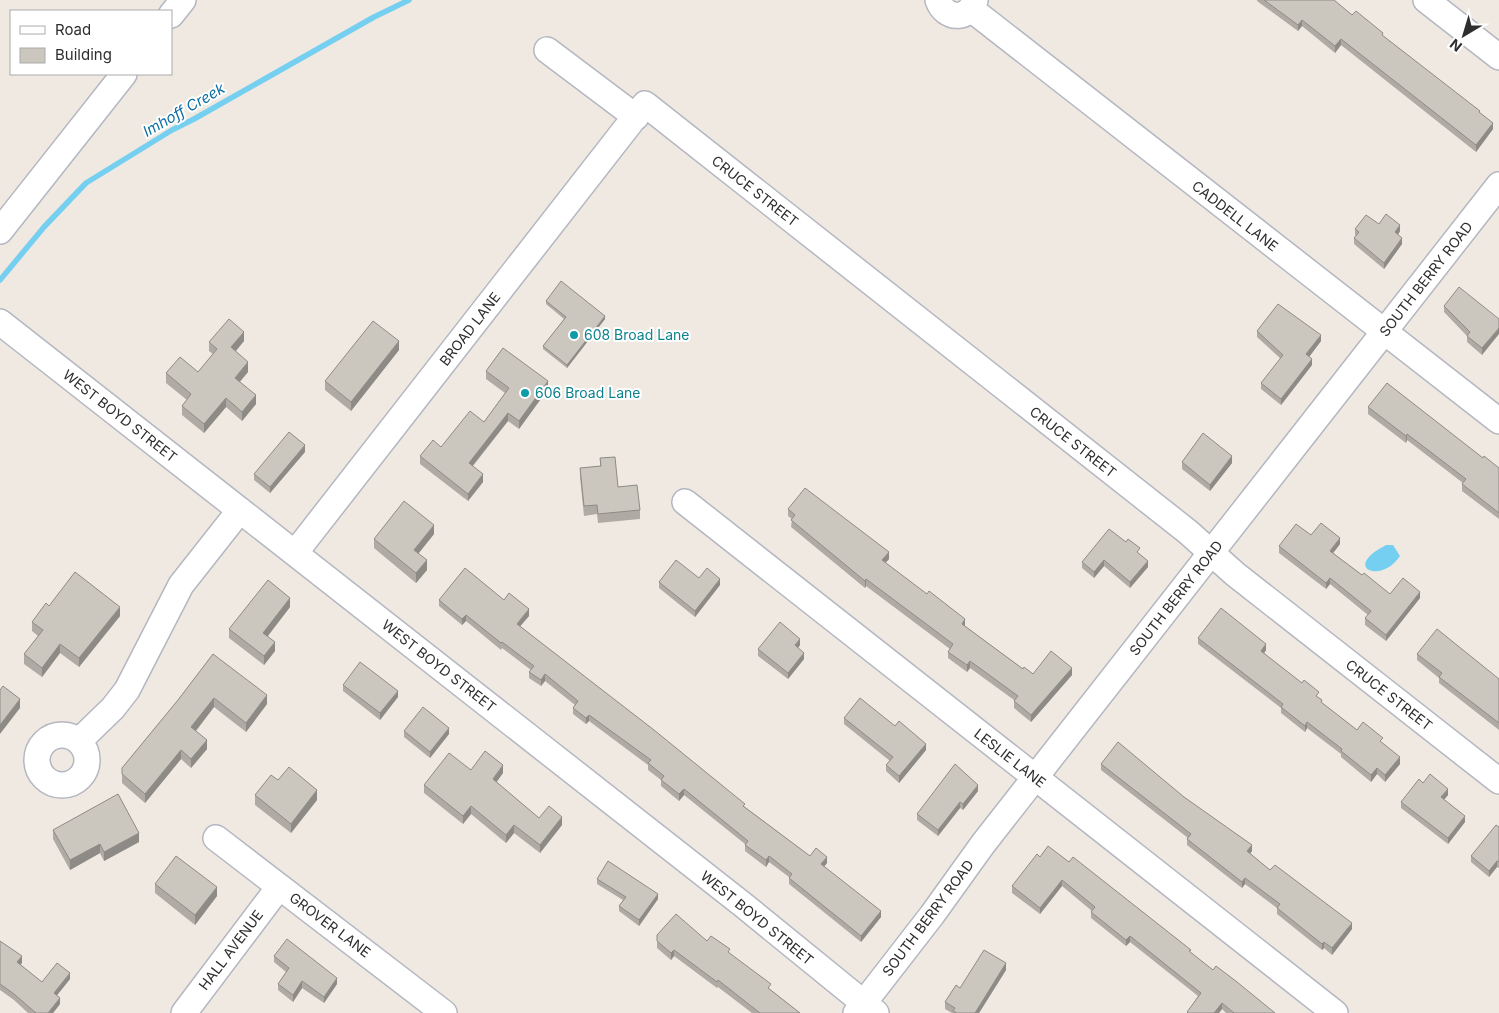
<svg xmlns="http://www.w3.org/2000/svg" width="1499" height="1013" viewBox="0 0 1499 1013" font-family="Inter,sans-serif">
  <rect width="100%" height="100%" fill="#efe9e1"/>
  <path fill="#75cff0" d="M1386,545H1393L1400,556C1384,580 1355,572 1369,557C1373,552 1381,548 1386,545Z"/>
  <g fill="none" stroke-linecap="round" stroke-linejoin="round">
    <path stroke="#75cff0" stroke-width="5.5" d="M0,280L44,227L86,183L172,130L194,119L374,17L409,0"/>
    <defs>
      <path id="minor" d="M938,0C945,20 969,21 975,0
        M1426,0L1499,57
        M971,9L1499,421
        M171,15L183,0
        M547,50L636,117
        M0,231L124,74
        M0,322L742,904L876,1013
        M685,502L1335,1013
        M295,553L645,104L1188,532L1235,574L1499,781
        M37 760a25 25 0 1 1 50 0a25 25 0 1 1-50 0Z
        M80,740L113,708L127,690L181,585L240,510
        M216,838L444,1013
        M184,1013L279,887
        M856,1013L932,915L983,844L1499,185"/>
    </defs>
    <use href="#minor" stroke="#b4b7c1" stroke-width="28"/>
    <use href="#minor" stroke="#fff" stroke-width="25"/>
  </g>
  <path fill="#afaba4" d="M1257,0H1334L1352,15L1383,36L1480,113L1493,129L1476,152L1341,45L1335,53L1302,26L1298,31L1257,1Z
    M1379,224L1400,231L1398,235L1402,244L1384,269L1354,244V238L1356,236L1355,235V229Z
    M546,301L605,319L567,368L543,349V346L564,319L546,304Z
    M1444,306L1499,319L1482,355L1467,342V336L1444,312Z
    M1257,331L1321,341L1309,357L1312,365L1281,405L1261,389V383L1281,359L1257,337Z
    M244,341L235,351L248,372L240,382L256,404L242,421L226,407L204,433L182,415V406L187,400L166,383V373L198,372L213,354L209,351V342Z
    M399,350L351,411L325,390V381Z
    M486,371L548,389L519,429L508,421L473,466L483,482L468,501L420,464V456L441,447L484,422L505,393L486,379Z
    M1368,407L1483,458L1499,468V519L1462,491V484L1463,483L1407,440L1406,443L1368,414Z
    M305,452L270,493L254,480V474Z
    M600,458L618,487L640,510V519L598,523L597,514L584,516L580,477V468L600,466Z
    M1182,462L1232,463L1210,491L1182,469Z
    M788,509L889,559L885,563L965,626L1023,669L1033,674L1072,675L1031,722L1014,708V700L970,668L967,672L948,658V652L950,649L866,586L865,588L791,527L792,519L788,516Z
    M434,534L418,554L427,570L416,583L374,548V539Z
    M1311,535L1340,544L1333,553L1362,575L1390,594L1420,598L1386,641L1365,625V618L1368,615L1330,584L1326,589L1279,553V546Z
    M1140,554L1148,567L1130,588L1104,566L1094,578L1082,568V562Z
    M699,578L720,585L695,617L659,588V582Z
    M439,600H504L529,616L520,626L745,807L810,856L827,863L824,867L881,917L861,942L789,884V877L769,862L766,867L745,851V844L684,795L679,801L661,786V780L648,770V765L589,721L586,724L573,714V708L575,705L545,681L541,686L529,678V672L531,670L502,648L501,650L466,621L462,625L439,606Z
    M49,606L120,616L79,667L60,653L42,677L24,664V654L38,636L32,631V622Z
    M290,607L268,636L275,651L264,665L229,638V629Z
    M1198,638L1266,650L1264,654L1319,698L1322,703L1357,730L1383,744L1400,764L1385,782L1377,774L1371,782L1341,757V754L1307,728L1305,732L1281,713V708L1198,644Z
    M800,645L798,648L804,659L788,679L758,656V649Z
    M213,654L267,704L246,732L214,707L196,731L207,749L191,768L181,759L145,803L122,783V768L178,700Z
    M1417,654L1499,679V730L1439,683V678L1417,660Z
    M343,685L398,697L380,720L343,691Z
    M844,718L926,750L899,783L886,771V765L890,761L844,724Z
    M404,731L449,734L430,758L404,737Z
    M1101,764L1184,797L1252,851L1250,854L1270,870L1352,929L1332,955L1324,948L1322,950L1277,914V908L1245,884L1242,888L1187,845V839L1188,838L1101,770Z
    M471,770L503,773L496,782L539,818L562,825L540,853L514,833L506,843L471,814L463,824L424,793V785Z
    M278,780L317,800L291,833L255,805V795Z
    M1423,783L1448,795L1444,800L1465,822L1448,844L1401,808V802Z
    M978,791L963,810L960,808L938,836L917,820V814Z
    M1499,827V868L1497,867L1489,877L1471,862V856Z
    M53,830L139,842L104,861L100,853L70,870L53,839Z
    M1040,857L1069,862L1213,970L1275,1013H1226L1222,1009L1219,1013H1187L1198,996L1130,942L1126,946L1091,918V912L1092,911L1062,886L1040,914L1012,893V886Z
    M597,879L658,899L639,926L619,911V906L623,900L597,884Z
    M155,884L217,896L195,925L155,893Z
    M657,935L707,941L730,954L771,990L800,1013H752L718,987L717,988L674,956L671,960L657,948Z
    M0,941L22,963L20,965L42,982L70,979L57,995L60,1004L53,1013H28L14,1000L0,990Z
    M274,956L337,984L324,1003L302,988L293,1002L278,990V984L286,972L274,962Z
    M1006,970L979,1013H952L945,1009V1002L960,988Z"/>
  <path fill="#8e8b86" d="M1302,20V26L1298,31V25Z
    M1341,39V45L1335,53V46Z
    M1493,123V129L1476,152V145Z
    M1400,225V231L1395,239V232Z
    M1402,238V244L1384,269V263Z
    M605,316V319L567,368V365Z
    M1499,328V334L1482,355V348Z
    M244,332V341L231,357V347Z
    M1321,335V341L1306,361V354Z
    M399,341V350L351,411V402Z
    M1312,359V365L1281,405V399Z
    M248,362V372L235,387V378Z
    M548,381V389L519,429V421Z
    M256,395V404L242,421V412Z
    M226,398V407L204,433V424Z
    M508,413V421L469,470V463Z
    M1407,434V440L1406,443V436Z
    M305,445V452L270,493V487Z
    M1232,456V463L1210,491V485Z
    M483,474V482L468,501V494Z
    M434,525V534L414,559V550Z
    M1340,538V544L1330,557V551Z
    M889,552V559L882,567V560Z
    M427,560V570L416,583V573Z
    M1104,560V566L1094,578V572Z
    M1148,561V567L1130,588V582Z
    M1330,578V584L1326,589V583Z
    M720,579V585L695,617V611Z
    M866,579V586L865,588V581Z
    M1420,592V598L1386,641V635Z
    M290,598V607L263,642V633Z
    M120,607V616L79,667V658Z
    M529,609V616L517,630V624Z
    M466,615V621L462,625V619Z
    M965,619V626L962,631V624Z
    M800,639V645L795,652V645Z
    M275,642V651L264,665V656Z
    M60,644V653L42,677V668Z
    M1266,644V650L1261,657V651Z
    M804,653V659L788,679V673Z
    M970,661V668L967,672V665Z
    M1072,668V675L1031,722V715Z
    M545,674V681L541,686V680Z
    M398,691V697L380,720V713Z
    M267,695V704L246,732V723Z
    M214,698V707L191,737V727Z
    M20,699V708L0,734V725Z
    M589,715V721L586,724V718Z
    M1307,722V728L1305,732V726Z
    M449,728V734L430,758V752Z
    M207,740V749L191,768V759Z
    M926,744V750L899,783V776Z
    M181,750V759L145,803V794Z
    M1400,757V764L1385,782V775Z
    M503,765V773L493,787V779Z
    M1377,768V774L1371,782V775Z
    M978,785V791L963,810V804Z
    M684,789V795L679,801V794Z
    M1448,789V795L1441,803V797Z
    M317,790V800L291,833V824Z
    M960,802V808L938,836V830Z
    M471,806V814L463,824V816Z
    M1465,816V822L1448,844V838Z
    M562,817V825L540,853V845Z
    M514,825V833L506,843V835Z
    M139,833V842L104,861V852Z
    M100,844V853L70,870V860Z
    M1252,845V851L1247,858V851Z
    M769,856V862L766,867V860Z
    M827,857V863L821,870V864Z
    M1497,861V867L1489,877V871Z
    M1245,878V884L1242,888V882Z
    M1062,880V886L1040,914V908Z
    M217,887V896L195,925V915Z
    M658,894V899L639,926V920Z
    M881,911V917L861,942V936Z
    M1352,923V929L1332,955V948Z
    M1130,936V942L1126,946V940Z
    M1324,942V948L1322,950V944Z
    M674,950V956L671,960V953Z
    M22,956V963L17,968V962Z
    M1006,963V970L979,1013H975Z
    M70,973V979L54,999V993Z
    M337,978V984L324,1003V997Z
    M302,981V988L293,1002V995Z
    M60,998V1004L53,1013H48Z
    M1222,1003V1009L1219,1013H1214Z"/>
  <path fill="#cbc7bf" stroke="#8e8b86" d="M1264,0H1334L1352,15L1356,11L1383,33L1382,35L1480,111L1479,112L1493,123L1476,145L1341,39L1335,46L1302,20L1298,25Z
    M1386,214L1400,225L1395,232L1402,238L1384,263L1354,238L1359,232L1355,229L1366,215L1379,224Z
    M561,281L605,316L567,365L543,346L566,317L546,301Z
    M1459,287L1499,319V328L1482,348L1467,336L1470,332L1444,306Z
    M1278,304L1321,335L1306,354L1312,359L1281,399L1261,383L1283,355L1257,331Z
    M229,319L244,332L231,347L248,362L235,378L256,395L242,412L226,398L204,424L182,406L191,394L166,373L180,357L198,372L217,349L209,342Z
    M373,321L399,341L351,402L325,381Z
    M503,348L548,381L519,421L508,413L469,463L483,474L468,494L420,456L433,440L441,447L470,411L484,422L509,388L486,371Z
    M1387,383L1483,458L1484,456L1499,468V513L1462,484L1466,479L1407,434L1406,436L1368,407Z
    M289,432L305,445L270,487L254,474Z
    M1203,433L1232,456L1210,485L1182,462Z
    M615,457L618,487L637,485L640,510L598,514L597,505L584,506L580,468L601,466L600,458Z
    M805,488L889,552L882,560L927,594L929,591L965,619L962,624L1023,669L1024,667L1033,674L1051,651L1072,668L1031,715L1014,701L1018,696L970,661L967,665L948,652L953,644L866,579L865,581L791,520L795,515L788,509Z
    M404,501L434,525L414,550L427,560L416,573L374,539Z
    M1321,523L1340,538L1330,551L1362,575L1364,573L1390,594L1403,578L1420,592L1386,635L1365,618L1371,611L1330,578L1326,583L1279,546L1296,524L1311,535Z
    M1109,529L1126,542L1128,539L1140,548L1137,552L1148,561L1130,582L1104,560L1094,572L1082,562Z
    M676,560L699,578L707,568L720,579L695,611L659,582Z
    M465,568L504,600L509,593L529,609L517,624L654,730L745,804L743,806L810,856L816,848L827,857L821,864L881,911L861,936L789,878L792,874L769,856L766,860L745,845L748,841L684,789L679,794L661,780L664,776L648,763L651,760L589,715L586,718L573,708L578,701L545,674L541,680L529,672L534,666L502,642L501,643L466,615L462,619L439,600Z
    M75,572L120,607L79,658L60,644L42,668L24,654L43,630L32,622L46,603L49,606Z
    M268,580L290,598L263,633L275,642L264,656L229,629Z
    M1221,608L1266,644L1261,651L1302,683L1304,680L1319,692L1316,696L1322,700L1321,702L1357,730L1363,722L1383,738L1380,741L1400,757L1385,775L1377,768L1371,775L1341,751L1342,749L1307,722L1305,726L1281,707L1283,704L1198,638Z
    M780,622L800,639L795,645L804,653L788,673L758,649Z
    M1437,629L1499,679V723L1439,677L1442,673L1417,654Z
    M213,654L267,695L246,723L214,698L191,727L207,740L191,759L181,750L145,794L122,774V768L178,700Z
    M360,662L398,691L380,713L343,685Z
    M3,686L20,699L0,725V690Z
    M860,698L895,726L899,721L926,744L899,776L886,765L893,757L844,718Z
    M423,707L449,728L430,752L404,731Z
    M1118,742L1184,797L1252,845L1247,851L1270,870L1275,865L1352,923L1332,948L1324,942L1322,944L1277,908L1280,904L1245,878L1242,882L1187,839L1191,834L1101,764Z
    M485,751L503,765L493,779L539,818L549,806L562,817L540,845L514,825L506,835L471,806L463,816L424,785L449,753L471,770Z
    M955,764L978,785L963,804L960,802L938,830L917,814Z
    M289,767L317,790L291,824L255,795L271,775L278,780Z
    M1430,774L1448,789L1441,797L1465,816L1448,838L1401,802L1419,779L1423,783Z
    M118,794L139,833L104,852L100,844L70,860L53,830Z
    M1496,825L1499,827V862L1497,861L1489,871L1471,856Z
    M1048,846L1069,862L1073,857L1191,950L1189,951L1213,970L1216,966L1237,982L1275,1013H1234L1222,1003L1214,1013H1188L1187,1012L1201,993L1130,936L1126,940L1091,912L1095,907L1062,880L1040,908L1012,886L1037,854L1040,857Z
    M176,856L217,887L195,915L155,884Z
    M608,861L658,894L639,920L619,906L626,897L597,879Z
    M676,914L707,941L711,936L730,949L728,952L771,984L768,988L800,1013H760L718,980L717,982L674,950L671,953L657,941V935Z
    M287,939L337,978L324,997L302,981L293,995L278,984L289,968L274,956Z
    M0,941L22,956L17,962L42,982L57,963L70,973L54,993L60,998L48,1013H36L14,994L0,984Z
    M984,950L1006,963L975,1013H957L953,1011L955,1008L945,1002L956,985L960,988Z"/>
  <g fill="#0f9aa8" stroke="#fff" stroke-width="2">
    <circle cx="574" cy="335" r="5"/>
    <circle cx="525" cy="393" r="5"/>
  </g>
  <g text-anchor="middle" stroke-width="4" stroke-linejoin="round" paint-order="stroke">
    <g font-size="14" fill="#2e2e2e" stroke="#fff">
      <text transform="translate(755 191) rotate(38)" y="5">CRUCE STREET</text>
      <text transform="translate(1235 216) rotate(38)" y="5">CADDELL LANE</text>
      <text transform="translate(1426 279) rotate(-52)" y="5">SOUTH BERRY ROAD</text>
      <text transform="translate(470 329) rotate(-52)" y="5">BROAD LANE</text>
      <text transform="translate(120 416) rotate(38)" y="5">WEST BOYD STREET</text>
      <text transform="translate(1073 442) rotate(38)" y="5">CRUCE STREET</text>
      <text transform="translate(1176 598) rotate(-52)" y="5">SOUTH BERRY ROAD</text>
      <text transform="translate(439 666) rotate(38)" y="5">WEST BOYD STREET</text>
      <text transform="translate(1389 695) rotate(38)" y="5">CRUCE STREET</text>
      <text transform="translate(1010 758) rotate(38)" y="5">LESLIE LANE</text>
      <text transform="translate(757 918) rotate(39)" y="5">WEST BOYD STREET</text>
      <text transform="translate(928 918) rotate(-53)" y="5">SOUTH BERRY ROAD</text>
      <text transform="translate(330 925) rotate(37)" y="5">GROVER LANE</text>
      <text transform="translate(231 950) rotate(-53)" y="5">HALL AVENUE</text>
    </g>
    <g font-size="14" fill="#0d838f" stroke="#fff" text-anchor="start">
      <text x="584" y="340">608 Broad Lane</text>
      <text x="535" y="398">606 Broad Lane</text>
    </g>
    <g font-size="15" font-style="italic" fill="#0d6fa3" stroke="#fff">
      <text transform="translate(184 110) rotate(-30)" y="5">Imhoff Creek</text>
    </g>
  </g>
  <rect x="10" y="10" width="162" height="65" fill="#ffffff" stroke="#ababab"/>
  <rect x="20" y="26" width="25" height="8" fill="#ffffff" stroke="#ababab"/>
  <text x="55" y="35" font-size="15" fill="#2e2e2e">Road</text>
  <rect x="20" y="48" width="25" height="15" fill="#cbc7bf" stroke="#ababab"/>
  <text x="55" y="60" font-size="15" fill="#2e2e2e">Building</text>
  <g transform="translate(1464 35) rotate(218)" stroke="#ffffff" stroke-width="4" paint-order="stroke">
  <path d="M0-4L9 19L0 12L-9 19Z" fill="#2e2e2e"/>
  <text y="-8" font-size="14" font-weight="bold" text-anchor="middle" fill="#2e2e2e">N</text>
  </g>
</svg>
